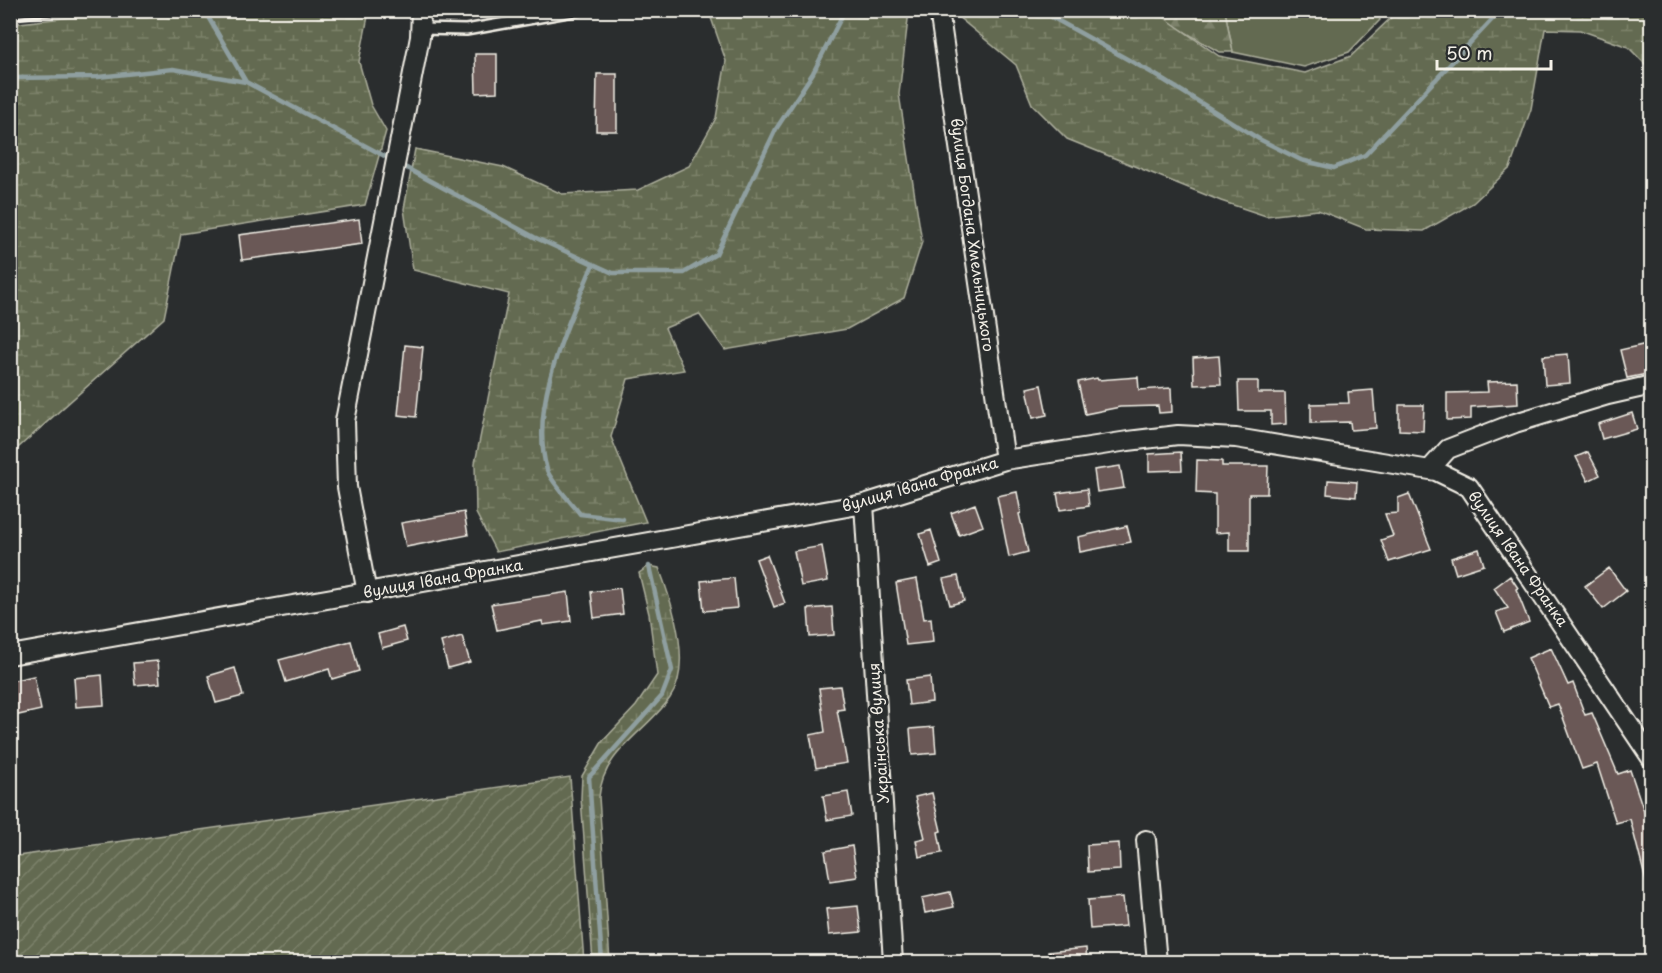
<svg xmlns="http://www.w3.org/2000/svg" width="1662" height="973" viewBox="0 0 1662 973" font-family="'Playpen Sans',sans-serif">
  <defs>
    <pattern id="forest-firs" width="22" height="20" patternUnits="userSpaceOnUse" patternTransform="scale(1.5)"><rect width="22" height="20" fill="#646b51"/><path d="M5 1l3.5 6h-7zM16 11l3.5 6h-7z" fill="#7b816a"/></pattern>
    <pattern id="wetland-marsh" width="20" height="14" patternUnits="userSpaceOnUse" patternTransform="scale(1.5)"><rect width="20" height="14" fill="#646b51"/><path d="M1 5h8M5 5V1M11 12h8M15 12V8" fill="none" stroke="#7b816a"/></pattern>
    <pattern id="garden-furrows" width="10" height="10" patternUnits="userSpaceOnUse" patternTransform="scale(1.5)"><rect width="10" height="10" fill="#646b51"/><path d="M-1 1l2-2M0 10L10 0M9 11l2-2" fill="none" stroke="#7b816a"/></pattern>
  </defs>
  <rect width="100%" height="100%" fill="#2a2d2e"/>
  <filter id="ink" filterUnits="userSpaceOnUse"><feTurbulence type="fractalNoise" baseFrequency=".0167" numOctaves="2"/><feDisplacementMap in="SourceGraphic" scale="12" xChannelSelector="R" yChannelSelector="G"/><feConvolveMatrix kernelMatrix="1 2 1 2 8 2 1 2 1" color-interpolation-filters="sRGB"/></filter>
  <g filter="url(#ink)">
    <path fill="#646b51" stroke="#acae9c" stroke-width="1.5" d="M1225,11H1378L1380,20L1349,52L1304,67L1233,52Z"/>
    <path fill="url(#forest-firs)" stroke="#acae9c" stroke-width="1.5" d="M1156,11H1225L1233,52H1219L1163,19Z"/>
    <path fill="url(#wetland-marsh)" stroke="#acae9c" stroke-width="1.5" d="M133,10L369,11L359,62L371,105L386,131L365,205L181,234L164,318L11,454V24Z
      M720,11H909L899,94L922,242L904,298L847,329L725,350L699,314L665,328L684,370L628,379L611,437L646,522L496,552L476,513L475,463L509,294L413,270L404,209L415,149L503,167L562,194L638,190L689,166L716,118L726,61L710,15Z
      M951,11H1155L1219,56L1305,73L1351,56L1398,11H1651V70L1628,47L1580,30L1545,29L1531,109L1510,168L1473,203L1424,231L1366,229L1318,210L1266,216L1221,201L1067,139L1032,104L1016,65Z
      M649,566L659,568C672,602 693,666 670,698C645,733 603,751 599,797L610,962H593L581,798L582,776L602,742L636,706L657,675L649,614L639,573Z"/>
    <path fill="url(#garden-furrows)" stroke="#acae9c" stroke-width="1.5" d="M570,777L584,962H11V857Z"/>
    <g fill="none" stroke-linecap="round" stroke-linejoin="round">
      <path stroke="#8f9fa0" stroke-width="4.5" d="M204,10L246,82
        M1039,10L1154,74L1259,139L1301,160L1334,168L1365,155L1501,10
        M10,78L98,77L173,69L246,82L392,160
        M399,164L534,237L613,273H684L716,254L776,129L813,73L845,10
        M593,264C569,323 528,405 547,470C551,482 572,503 580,514L623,519
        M602,962L589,777L662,696L672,670L649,566"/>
    </g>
    <path fill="#6a5856" stroke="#f4f1e8" stroke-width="1.5" d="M475,54H497V92L476,93Z
      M597,74H617V131H596Z
      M359,219L362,244L242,260L239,235Z
      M1647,344L1652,373L1627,378L1620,350Z
      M405,345L423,347L416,417L398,415Z
      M1568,354L1570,383L1545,385L1543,356Z
      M1219,356L1221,384L1194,385L1193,358Z
      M1138,377L1139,390L1171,388L1172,412L1159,413L1158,406L1120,407L1085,414L1078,382L1097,378L1098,380Z
      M1238,381H1258V393H1285L1286,424L1271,425V411H1239Z
      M1517,381L1518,404L1471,407V419L1447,420V393L1488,392L1487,382Z
      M1041,385L1047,415L1033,418L1027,388Z
      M1373,390L1376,428L1351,430L1350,422L1311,423V404L1349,403L1348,392Z
      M1399,405H1424L1423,431L1399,430Z
      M1632,413L1637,429L1602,439L1598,424Z
      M1181,452L1182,470L1149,471V454Z
      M1588,452L1600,475L1588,481L1576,457Z
      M1197,460L1222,461V466H1268L1267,494H1249V551H1229V532L1215,533V494L1196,493Z
      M1120,466L1124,488L1097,492L1094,470Z
      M1328,480L1357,482L1356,497L1327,494Z
      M1087,489L1089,506L1060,510L1057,493Z
      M1017,492L1021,513L1019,514L1028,552L1009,557L997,496Z
      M1409,494L1431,549L1389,562L1381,540L1393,536L1385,514L1398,513V498Z
      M975,504L983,526L959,535L951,513Z
      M464,512L468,535L406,547L401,523Z
      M1127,526L1131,542L1080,552L1078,537Z
      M931,530L941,563L930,567L920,534Z
      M822,546L828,581L801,586L794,551Z
      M1479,549L1484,565L1456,574L1451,558Z
      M767,555L785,603L774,607L756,559Z
      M1609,568L1626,591L1603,609L1585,586Z
      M958,576L964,601L950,605L943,579Z
      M1510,576L1518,588L1516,589L1529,622L1504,632L1496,612L1508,608L1494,588Z
      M734,578L737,608L704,611L701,581Z
      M917,579L924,619L931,618L933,642L906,645L896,583Z
      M620,588L623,614L594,618L591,592Z
      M568,592L571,621L543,625L542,621L497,630L491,604Z
      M832,607L834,635L810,637L808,609Z
      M403,627L407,641L382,648L378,634Z
      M462,636L470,662L448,668L441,642Z
      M351,641L359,671L332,679L329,669L286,682L279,660Z
      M1551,648L1568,685L1573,683L1585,715L1592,713L1618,774L1630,770L1652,835V885H1647L1630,819L1616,823L1597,764L1582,769L1558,704L1549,707L1528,658Z
      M158,661L160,683L135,685L133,663Z
      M235,668L243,696L216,703L208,676Z
      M102,675L104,705L76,707L74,678Z
      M34,676L41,710L14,716L10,681Z
      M930,677L932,702L909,705L906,680Z
      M840,686L844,709L837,710L847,763L816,768L810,735L825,732L819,688Z
      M934,727L936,753L912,755L910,729Z
      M848,792L852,816L827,820L823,796Z
      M932,793L941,831L938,832L942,853L919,857L916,840L925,838L915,797Z
      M1119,843L1120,870L1088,872L1087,845Z
      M852,846L857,877L830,881L825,851Z
      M950,892L954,907L925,913L922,898Z
      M1123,897L1126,926L1090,929L1088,900Z
      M858,906L861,932L829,935L826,909Z
      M1086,948L1087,963H1049L1048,952Z"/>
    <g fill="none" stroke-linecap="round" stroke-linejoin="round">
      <defs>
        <path id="lane" d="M421,29L466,30L579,10"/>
        <path id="street" d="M939,10L1005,460
          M1430,469L1448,449L1515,423L1608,395L1652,385
          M864,504L893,962
          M367,593L347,487L345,421L420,37L421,10
          M10,655L864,504L1005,460L1128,441L1178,435L1236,438L1436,471L1469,487L1652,759
          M1146,840L1157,962"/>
      </defs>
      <use href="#lane" stroke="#f4f1e8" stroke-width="14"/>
      <use href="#street" stroke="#f4f1e8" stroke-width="22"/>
      <use href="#lane" stroke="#2a2d2e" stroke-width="9"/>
      <use href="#street" stroke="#2a2d2e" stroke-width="18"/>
      <path stroke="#f4f1e8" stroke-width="4.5" d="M10,19L90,10"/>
    </g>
  </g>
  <g text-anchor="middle" stroke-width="5" stroke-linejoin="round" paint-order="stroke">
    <g font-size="15" fill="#f4f1e8" stroke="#2a2d2e">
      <text transform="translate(972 235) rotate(82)" y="5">вулиця Богдана Хмельницького</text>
      <text transform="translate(920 485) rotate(-16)" y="5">вулиця Івана Франка</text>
      <text transform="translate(1518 559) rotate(55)" y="5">вулиця Івана Франка</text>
      <text transform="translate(443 579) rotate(-10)" y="5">вулиця Івана Франка</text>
      <text transform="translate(879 733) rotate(-94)" y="5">Українська вулиця</text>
    </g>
  </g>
  <rect width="1662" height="973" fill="none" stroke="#2a2d2e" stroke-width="36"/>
  <rect x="18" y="18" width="1626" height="937" fill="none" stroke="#f4f1e8" stroke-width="2" filter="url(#ink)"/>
  <path d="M1437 60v9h114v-9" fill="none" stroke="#f4f1e8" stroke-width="3"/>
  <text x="1446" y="60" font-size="18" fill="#f4f1e8" stroke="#2a2d2e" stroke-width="4.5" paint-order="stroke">50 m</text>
</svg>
